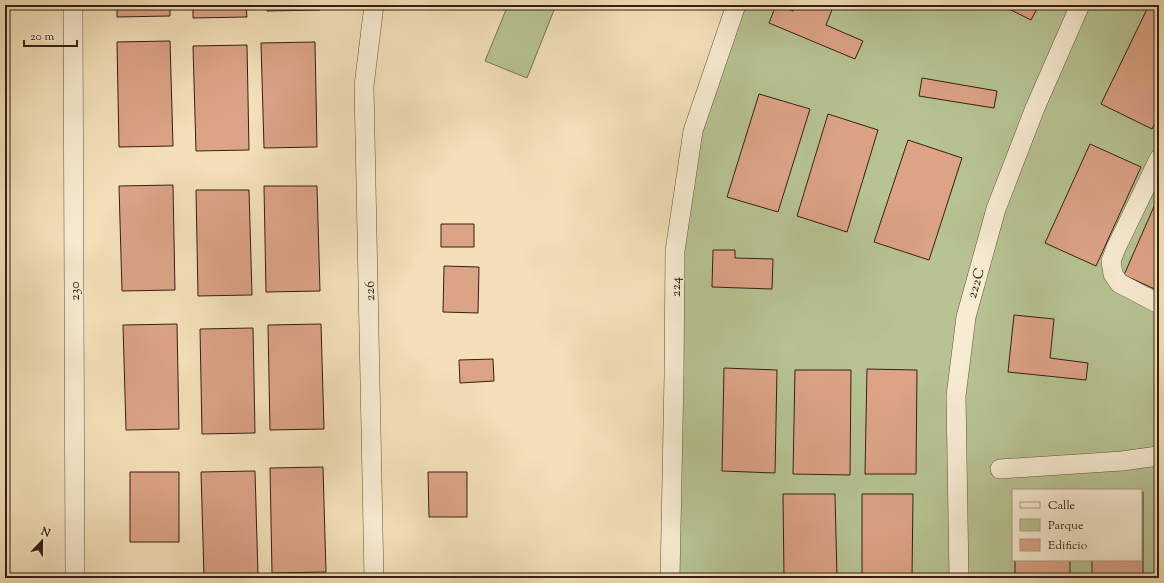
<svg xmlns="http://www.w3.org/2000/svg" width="1164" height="583" viewBox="0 0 1164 583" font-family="'Sorts Mill Goudy',serif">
  <rect width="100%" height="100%" fill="#f3e0b8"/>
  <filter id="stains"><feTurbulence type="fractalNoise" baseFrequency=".005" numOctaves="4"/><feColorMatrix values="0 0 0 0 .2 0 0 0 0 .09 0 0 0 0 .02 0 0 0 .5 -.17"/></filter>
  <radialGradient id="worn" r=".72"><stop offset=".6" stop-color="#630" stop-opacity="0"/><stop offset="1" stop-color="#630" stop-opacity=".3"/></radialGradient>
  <path fill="#b7c392" stroke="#767252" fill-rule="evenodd" d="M508,5H556L527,78L485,61Z
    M736,5H1159V578H670L675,348L693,131ZM1013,490H1141V560H1013Z"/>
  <path fill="#dca386" stroke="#342011" d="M117,5H170V16L117,17Z
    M193,5H246L247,17L193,18Z
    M267,5H320V10L267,11Z
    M776,5H780L793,11L795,5H834L826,25L863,41L855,59L769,23Z
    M1001,5H1039L1031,20Z
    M1149,5L1159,10V114L1152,129L1101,104Z
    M170,41L173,146L119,147L117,42Z
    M315,42L317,147L264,148L261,43Z
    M247,45L249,150L196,151L193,46Z
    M922,78L997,91L994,108L919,96Z
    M759,94L810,109L778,212L727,197Z
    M828,114L878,130L847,232L797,216Z
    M908,140L962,158L929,260L874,242Z
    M1090,144L1141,167L1096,266L1045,243Z
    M173,185L175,290L122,291L119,186Z
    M264,186H317L320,291L266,292Z
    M196,190H249L252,295L198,296Z
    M1159,195V291L1124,275Z
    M441,224H474V247H441Z
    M713,250H735V258L773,259L772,289L712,287Z
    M444,266L479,267L478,313L443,312Z
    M1014,315L1054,319L1050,358L1088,363L1086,380L1008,372Z
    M177,324L179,429L126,430L123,325Z
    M321,324L324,429L270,430L268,325Z
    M253,328L255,433L202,434L200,329Z
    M493,359L494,381L460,383L459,360Z
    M724,368L777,370L775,473L722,471Z
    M867,369L917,370L916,474H865Z
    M795,370H851L850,475L793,474Z
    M323,467L326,572L272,573L270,468Z
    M255,471L258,576L204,577L201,472Z
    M130,472H179V542H130Z
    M428,472H467V517H429Z
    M1141,492H1143V578H1092V560H1141Z
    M783,494H835L837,578H784Z
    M862,494H913L912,578H862Z
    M1015,560H1070V578H1015Z"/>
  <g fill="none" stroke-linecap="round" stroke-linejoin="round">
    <defs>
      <path id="minor" d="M73,5L75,578
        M374,5L364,86L374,578
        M1159,159L1116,248L1111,261L1113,274L1119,283L1159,304
        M1000,469L1122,461L1158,456L1159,455
        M670,578L674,375L675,251L693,131L736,5
        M959,578L956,396L966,317L996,209L1035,108L1080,5"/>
    </defs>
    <use href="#minor" stroke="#64503b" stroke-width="20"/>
    <use href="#minor" stroke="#f7ebd1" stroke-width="19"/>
  </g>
  <g text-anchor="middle" stroke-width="3" stroke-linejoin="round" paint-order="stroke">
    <g font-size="14" fill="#342011" stroke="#f7ebd1">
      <text transform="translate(975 283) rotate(-74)" y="5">222C</text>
      <text transform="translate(675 287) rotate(-90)" y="5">224</text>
      <text transform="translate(74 291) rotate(-90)" y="5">230</text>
      <text transform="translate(369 291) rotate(-91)" y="5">226</text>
    </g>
  </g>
  <rect width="1164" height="583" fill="none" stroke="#f3e0b8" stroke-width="20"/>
  <rect x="6" y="6" width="1152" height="571" fill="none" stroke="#342011" stroke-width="2"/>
  <rect x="10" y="10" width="1144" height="563" fill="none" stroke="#342011"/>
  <rect x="1012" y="489" width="130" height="72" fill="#f7ebd1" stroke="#a99a84"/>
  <rect x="1020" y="502" width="20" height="6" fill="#f7ebd1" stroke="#a99a84"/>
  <text x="1048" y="509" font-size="12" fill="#342011">Calle</text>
  <rect x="1020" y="519" width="20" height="12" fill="#b7c392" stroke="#a99a84"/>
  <text x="1048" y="529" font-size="12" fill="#342011">Parque</text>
  <rect x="1020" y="539" width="20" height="12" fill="#dca386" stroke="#a99a84"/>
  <text x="1048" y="549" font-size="12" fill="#342011">Edificio</text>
  <g transform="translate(42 541) rotate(22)" stroke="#f7ebd1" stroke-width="3" paint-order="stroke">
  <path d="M0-3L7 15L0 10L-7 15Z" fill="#342011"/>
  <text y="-6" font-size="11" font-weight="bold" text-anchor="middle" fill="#342011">N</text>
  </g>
  <path d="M24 40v6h53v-6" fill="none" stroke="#342011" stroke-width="2"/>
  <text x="30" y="40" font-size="12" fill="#342011" stroke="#f7ebd1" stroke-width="3" paint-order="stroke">20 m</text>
  <rect width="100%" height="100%" filter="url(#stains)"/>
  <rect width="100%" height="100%" fill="url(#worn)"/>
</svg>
